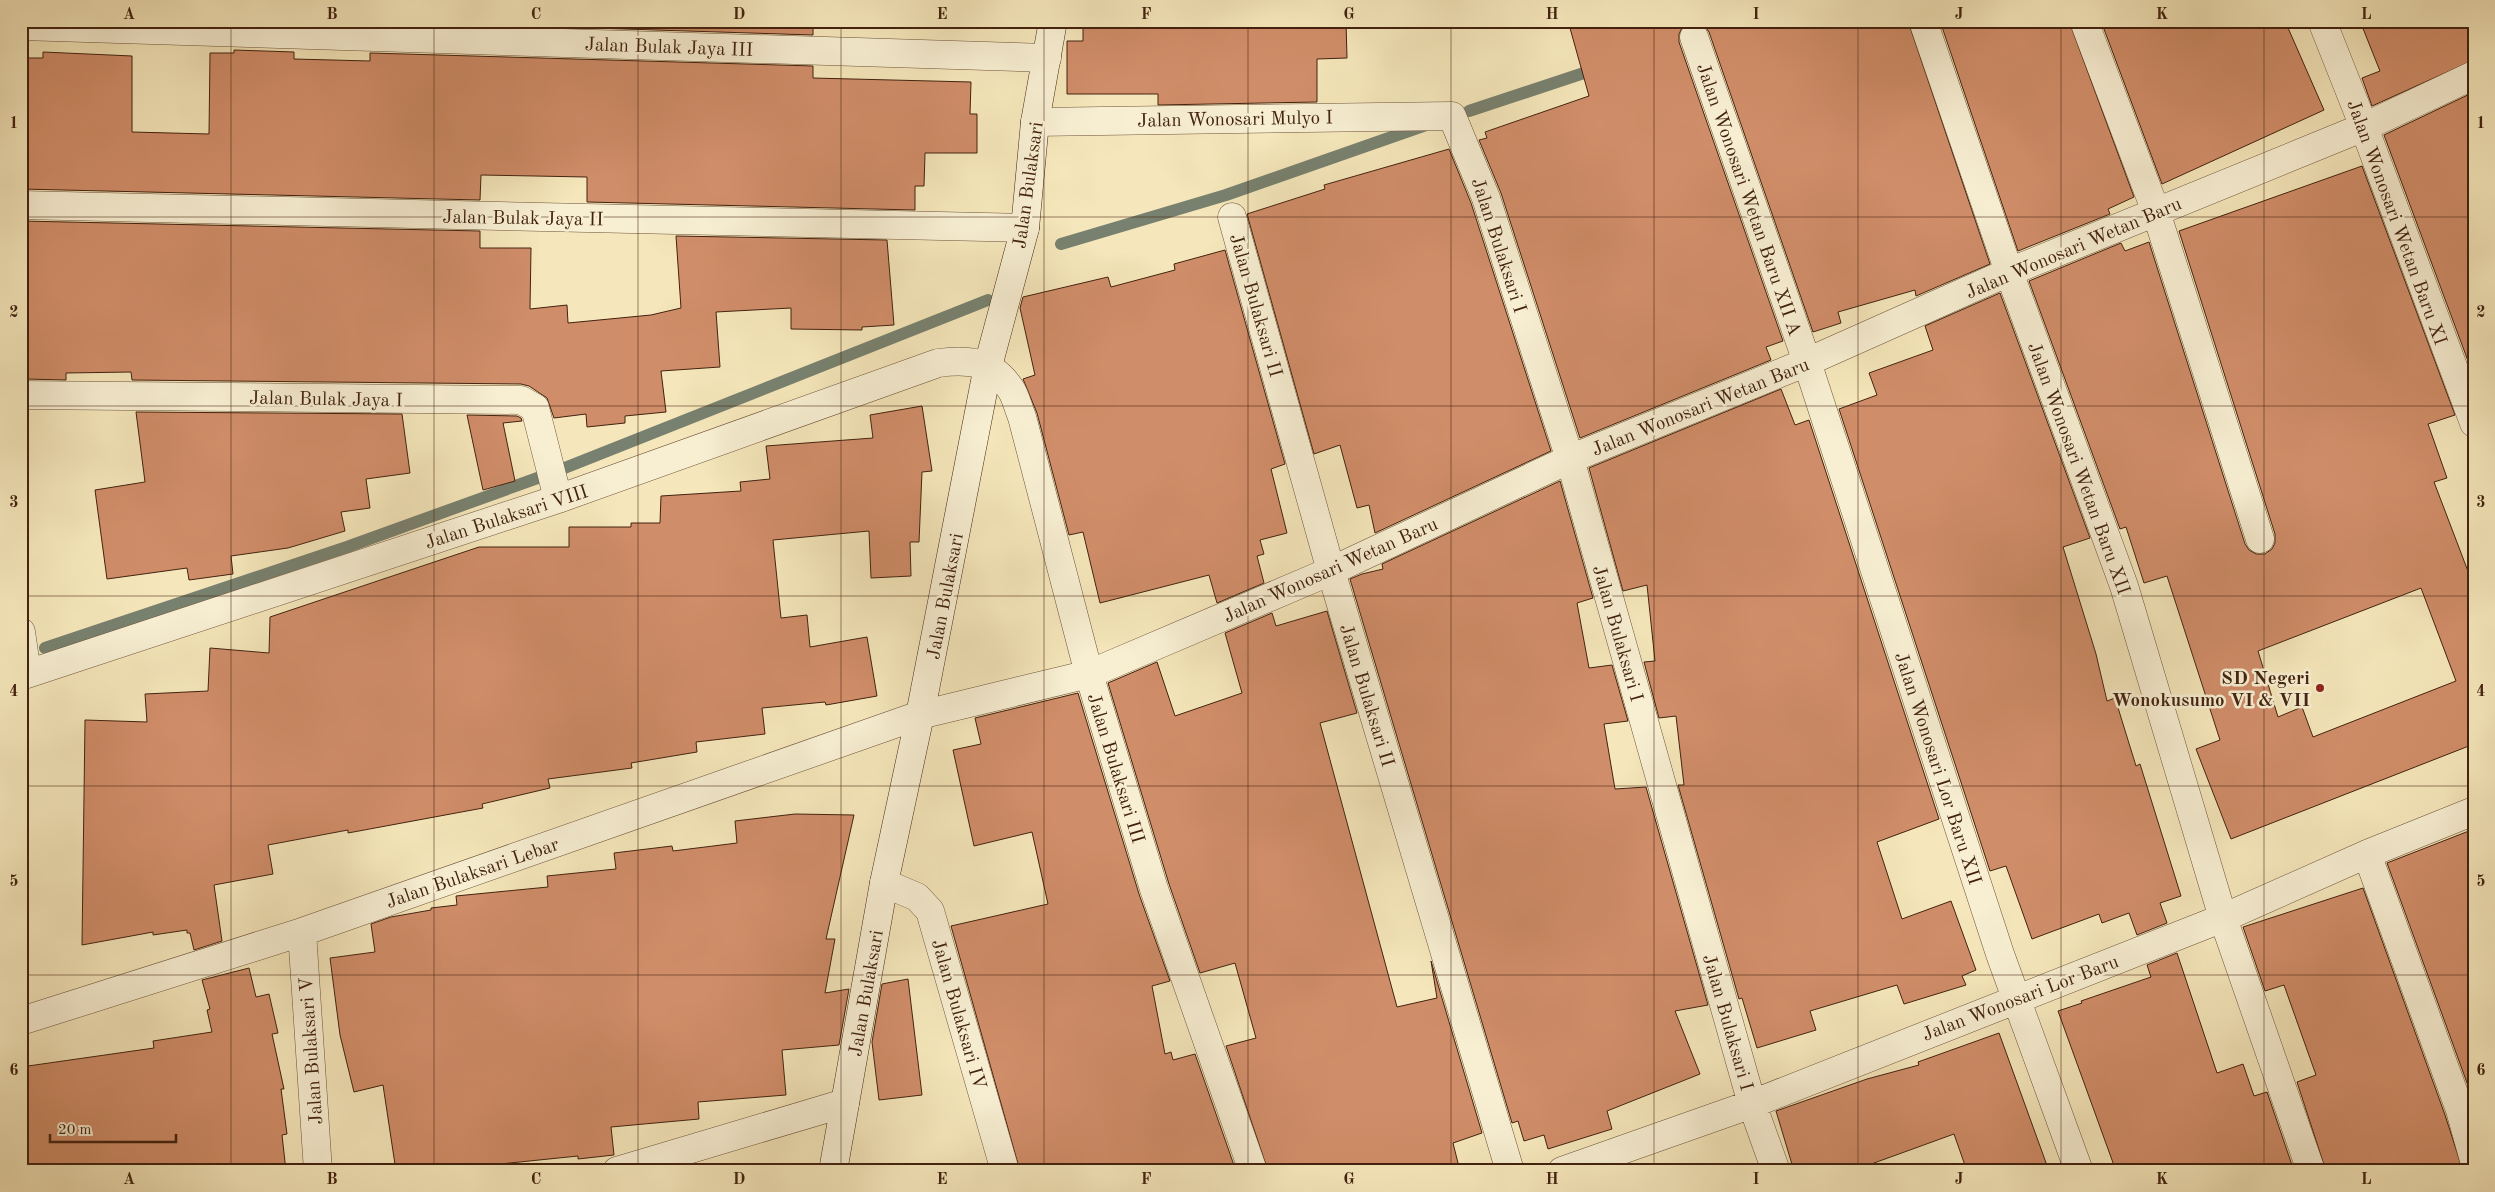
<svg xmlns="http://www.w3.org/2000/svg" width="2495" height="1192" viewBox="0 0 2495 1192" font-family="'Old Standard TT',serif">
  <rect width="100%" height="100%" fill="#f5e7bb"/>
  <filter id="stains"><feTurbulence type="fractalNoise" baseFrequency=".004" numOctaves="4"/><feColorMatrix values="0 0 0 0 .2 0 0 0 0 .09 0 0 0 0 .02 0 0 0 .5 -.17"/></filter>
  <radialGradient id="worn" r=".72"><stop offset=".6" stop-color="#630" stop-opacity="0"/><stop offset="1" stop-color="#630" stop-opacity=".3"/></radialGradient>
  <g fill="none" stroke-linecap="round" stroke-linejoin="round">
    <path stroke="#78816f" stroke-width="12" d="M1469,111L1599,68
      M1061,244L1226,195L1426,125
      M45,648L347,547L557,471L988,300"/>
  </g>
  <path fill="#d08d69" stroke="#42220f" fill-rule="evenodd" d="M371,21H813V35Z
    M1083,21H1346L1347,58L1317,59V102L1158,105V94H1067V41H1083Z
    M1568,21H1908L1990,264L1916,296L1915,290L1838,312L1841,323L1813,332L1709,32L1705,26L1697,22H1688L1683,26L1679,34V42L1783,341L1766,347L1771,360L1580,438L1501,193L1479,140L1487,138L1485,132L1589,96Z
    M1940,21H2069L2134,197L2108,209L2110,214L2018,251Z
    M2101,21H2285L2324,110L2162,184Z
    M2360,21H2474V60L2372,106L2362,78L2380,71Z
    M234,50L294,52V59L370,61V53L813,66V78L971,82L970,114H977V153H925L924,186H915V210L587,202V177L481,175L480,200L21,189V58H43V52L132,56V132L209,134L210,53H234Z
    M2474,92V377L2384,135Z
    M1449,149L1471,203L1551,451L1375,533L1369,505L1357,508L1340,445L1314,454L1247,214L1325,189L1324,185Z
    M2362,166L2455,415L2428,424L2447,478L2434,482L2474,587V744L2231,839L2196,749L2220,740L2167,576L2144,583L2126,527L2120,529L2029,281L2121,243L2125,251L2149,242L2245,544L2249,550L2256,554H2265L2272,549L2275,543V534L2179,231ZM2421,588L2456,681L2313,737L2302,707L2278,717L2258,651Z
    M21,221L480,231V248H531L530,309L567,305L568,323L651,315L681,308L676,236L887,240L894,325L862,327V330L791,329V308L716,312L720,367L661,371L666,412L625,416V423L587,427L586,414L554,418L547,398L529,386L521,384L132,380L131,372L66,373V380L25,379V297H21Z
    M1225,250L1285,464L1271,469L1287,533L1260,540L1264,554L1257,556L1264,583L1217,603L1209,575L1100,603L1083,532L1069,535L1037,413L1023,379L1035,375L1020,308L1023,297L1108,277L1111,287L1175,270L1174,264Z
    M2000,293L2090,538L2063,547L2096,654L2107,701L2115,698L2136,766L2140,764L2181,896L2160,903L2167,923L2137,935L2129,913L2102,923L2099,914L2032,939L2006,866L1990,871L1839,409L1877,395L1869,373L1933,350L1925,326Z
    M1781,389L1795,425L1809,420L1939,819L1877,842L1902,919L1951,901L1976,970L1962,976L1966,985L1904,1004L1897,985L1810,1011L1816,1030L1757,1048L1742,998L1739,999L1678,785H1684L1676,716L1659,718L1644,662L1655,661L1647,585L1623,591L1589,468Z
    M922,406L932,471L922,472L919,542H910L911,576L871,578L869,531L773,540L781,618L807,615L810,647L867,637L877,696L826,705L825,702L762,708L765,734L696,742L697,752L631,763L632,768L548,779L550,788L482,804L483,808L348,833V830L268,845L273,874L214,885L222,941L194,950L190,933H187V930L153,935V932L82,945L85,720L147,722L145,694L208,691L210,648L269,653L270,617L479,547H569V527H631V523H660L661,496L741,491L740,482L770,479L766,446L873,438L870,415Z
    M136,412L402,414L410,473L366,479L370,508L341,512L345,531L288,548L231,556L233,574L189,580L187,568L107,579L95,490L145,482Z
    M467,415L517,416L521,418L522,421L503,423L515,481L483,490Z
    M1560,481L1593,598L1577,603L1589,668L1612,665L1628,721L1604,724L1615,789L1646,787L1708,1005L1675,1011L1700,1074L1607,1111L1612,1129L1548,1149L1544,1135L1524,1141L1518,1121L1512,1123L1350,579L1362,574L1383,569L1382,564Z
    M1327,611L1357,713L1320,723L1397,1007L1437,998L1431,961L1482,1133L1453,1143L1460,1171H1268L1226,1046L1256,1038L1235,963L1200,973L1169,884L1108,683L1157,662L1175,716L1242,693L1225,633L1272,613L1276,626Z
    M1078,693L1139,894L1170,981L1152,986L1165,1054L1171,1052L1173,1060L1195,1054L1236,1171H1020L951,926L1048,904L1032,832L974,846L953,750L981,744L975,718Z
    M795,814L854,815L826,939H835L825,993L849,989L839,1045L782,1050L786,1095L698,1102L699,1119L611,1127L614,1155L578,1159V1156L461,1168L462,1171H396L383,1085L354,1092L340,1035L330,958L375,952L371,924L391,917L431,910V908L457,905L456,896L548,887L547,876L616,869L614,853L672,846L673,851L737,843L735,821Z
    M2474,829V1102L2387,863Z
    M2363,888L2445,1115L2463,1171H2326L2297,1082L2316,1075L2284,985L2265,991L2243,927Z
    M2177,953L2217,1073L2243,1064L2254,1096L2267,1092L2294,1171H2116L2058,1011L2082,1003L2081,1001L2151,977L2147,965Z
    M249,968L256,997L269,994L278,1033L272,1034L284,1089H281L287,1134L282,1135L286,1171H21V1067L154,1048L153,1041L212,1032L207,1010L210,1009L202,980Z
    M908,979L922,1095L879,1100L872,1042L882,984Z
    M1999,1033L2049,1171H1967L1954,1134L1852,1171H1794L1776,1111L1867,1079L1919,1065L1918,1062Z"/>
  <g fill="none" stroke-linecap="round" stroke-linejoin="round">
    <defs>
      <path id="street" d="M1923,21L2009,272L2124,586L2223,918L2311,1171
        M2084,21L2156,212L2260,539
        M2322,21L2364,127L2474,423
        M21,26L1047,58
        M1694,37L1807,362L2000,954L2079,1171
        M1035,122L1452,116L1486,198L1570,459L1752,1104L1776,1171
        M21,205L1025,228
        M1232,217L1331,571L1510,1171
        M21,395L521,400L535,408L558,499
        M21,632L27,673
        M21,676L558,499L938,363C968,359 992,361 1010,388C1016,396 1018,408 1022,417L1089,674L1154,889L1253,1171
        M2367,854L2460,1110L2474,1160
        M884,883L917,897L930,911L1005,1171
        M302,932L318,1171
        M21,1021L302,932L920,715L1089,674L1331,571L1570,459L1807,362L2009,272L2364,127L2474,75
        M617,1171L845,1103
        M1562,1171L1752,1104L2223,918L2367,854L2474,811"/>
      <path id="secondary" d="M833,1171L884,883L920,715L988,366L1025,228L1035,122L1053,21"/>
    </defs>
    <use href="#street" stroke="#6f533a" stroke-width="29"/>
    <use href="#secondary" stroke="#42220f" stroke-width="29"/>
    <use href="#street" stroke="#f8efd3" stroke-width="28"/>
    <use href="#secondary" stroke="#f8efd3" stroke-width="28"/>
  </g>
  <path fill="none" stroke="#42220f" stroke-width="1" stroke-opacity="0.55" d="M231,21V1171M434,21V1171M638,21V1171M841,21V1171M1044,21V1171M1248,21V1171M1451,21V1171M1654,21V1171M1858,21V1171M2061,21V1171M2264,21V1171M21,217H2474M21,406H2474M21,596H2474M21,786H2474M21,975H2474"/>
  <circle fill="#8f2418" stroke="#f8efd3" stroke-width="2" cx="2320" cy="688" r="5"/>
  <g text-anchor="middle" stroke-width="5" stroke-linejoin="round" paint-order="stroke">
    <g font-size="19" fill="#42220f" stroke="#f8efd3">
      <text transform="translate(669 46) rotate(2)" y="7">Jalan Bulak Jaya III</text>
      <text transform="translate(1235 118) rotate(-1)" y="7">Jalan Wonosari Mulyo I</text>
      <text transform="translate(1027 185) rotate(-82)" y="7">Jalan Bulaksari</text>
      <text transform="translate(1750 199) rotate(71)" y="7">Jalan Wonosari Wetan Baru XII A</text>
      <text transform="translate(523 217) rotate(1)" y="7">Jalan Bulak Jaya II</text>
      <text transform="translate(2398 222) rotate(70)" y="7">Jalan Wonosari Wetan Baru XI</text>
      <text transform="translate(1500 245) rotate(72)" y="7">Jalan Bulaksari I</text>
      <text transform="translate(2073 247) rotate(-23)" y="7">Jalan Wonosari Wetan Baru</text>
      <text transform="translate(1257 305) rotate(74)" y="7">Jalan Bulaksari II</text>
      <text transform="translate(326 398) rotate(1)" y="7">Jalan Bulak Jaya I</text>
      <text transform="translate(1700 406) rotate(-22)" y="7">Jalan Wonosari Wetan Baru</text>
      <text transform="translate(2080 468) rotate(70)" y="7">Jalan Wonosari Wetan Baru XII</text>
      <text transform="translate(506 516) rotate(-18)" y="7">Jalan Bulaksari VIII</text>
      <text transform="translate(1330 569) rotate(-24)" y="7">Jalan Wonosari Wetan Baru</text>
      <text transform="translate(944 596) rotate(-79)" y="7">Jalan Bulaksari</text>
      <text transform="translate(1619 633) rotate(74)" y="7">Jalan Bulaksari I</text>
      <text transform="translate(1368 695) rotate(73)" y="7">Jalan Bulaksari II</text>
      <text transform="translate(1117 768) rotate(73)" y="7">Jalan Bulaksari III</text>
      <text transform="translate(1939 768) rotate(72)" y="7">Jalan Wonosari Lor Baru XII</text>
      <text transform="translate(472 872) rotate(-19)" y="7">Jalan Bulaksari Lebar</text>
      <text transform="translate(865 993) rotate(-80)" y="7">Jalan Bulaksari</text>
      <text transform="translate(2020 997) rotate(-21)" y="7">Jalan Wonosari Lor Baru</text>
      <text transform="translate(960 1014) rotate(74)" y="7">Jalan Bulaksari IV</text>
      <text transform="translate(1729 1022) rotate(74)" y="7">Jalan Bulaksari I</text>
      <text transform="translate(310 1051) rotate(-94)" y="7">Jalan Bulaksari V</text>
    </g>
    <g font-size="19" font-weight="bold" fill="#42220f" stroke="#f8efd3" text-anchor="end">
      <text x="2310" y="684">SD Negeri<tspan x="2310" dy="22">Wonokusumo VI &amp; VII</tspan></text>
    </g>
  </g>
  <rect width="2495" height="1192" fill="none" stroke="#f5e7bb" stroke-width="55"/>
  <path d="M50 1134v8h126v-8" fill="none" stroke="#42220f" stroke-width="2.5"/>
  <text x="58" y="1134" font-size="15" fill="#42220f" stroke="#f8efd3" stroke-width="4" paint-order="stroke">20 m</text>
  <rect x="28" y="28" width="2440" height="1136" fill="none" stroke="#42220f" stroke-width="2"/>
  <g font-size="16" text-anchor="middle" font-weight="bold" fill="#42220f">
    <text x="129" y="19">A</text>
    <text x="332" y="19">B</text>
    <text x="536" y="19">C</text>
    <text x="739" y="19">D</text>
    <text x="942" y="19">E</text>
    <text x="1146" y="19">F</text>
    <text x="1349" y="19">G</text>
    <text x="1552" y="19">H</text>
    <text x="1756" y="19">I</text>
    <text x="1959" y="19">J</text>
    <text x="2162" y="19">K</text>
    <text x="2366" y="19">L</text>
    <text x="14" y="128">1</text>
    <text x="2481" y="128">1</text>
    <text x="14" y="317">2</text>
    <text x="2481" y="317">2</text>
    <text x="14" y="507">3</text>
    <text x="2481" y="507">3</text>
    <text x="14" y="696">4</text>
    <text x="2481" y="696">4</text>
    <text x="14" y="886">5</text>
    <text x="2481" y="886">5</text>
    <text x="14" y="1075">6</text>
    <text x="2481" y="1075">6</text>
    <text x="129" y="1184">A</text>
    <text x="332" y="1184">B</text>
    <text x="536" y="1184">C</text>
    <text x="739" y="1184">D</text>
    <text x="942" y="1184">E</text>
    <text x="1146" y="1184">F</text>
    <text x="1349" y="1184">G</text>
    <text x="1552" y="1184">H</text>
    <text x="1756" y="1184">I</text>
    <text x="1959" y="1184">J</text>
    <text x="2162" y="1184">K</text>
    <text x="2366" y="1184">L</text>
  </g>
  <rect width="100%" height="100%" filter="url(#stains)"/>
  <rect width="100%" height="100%" fill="url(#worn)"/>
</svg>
